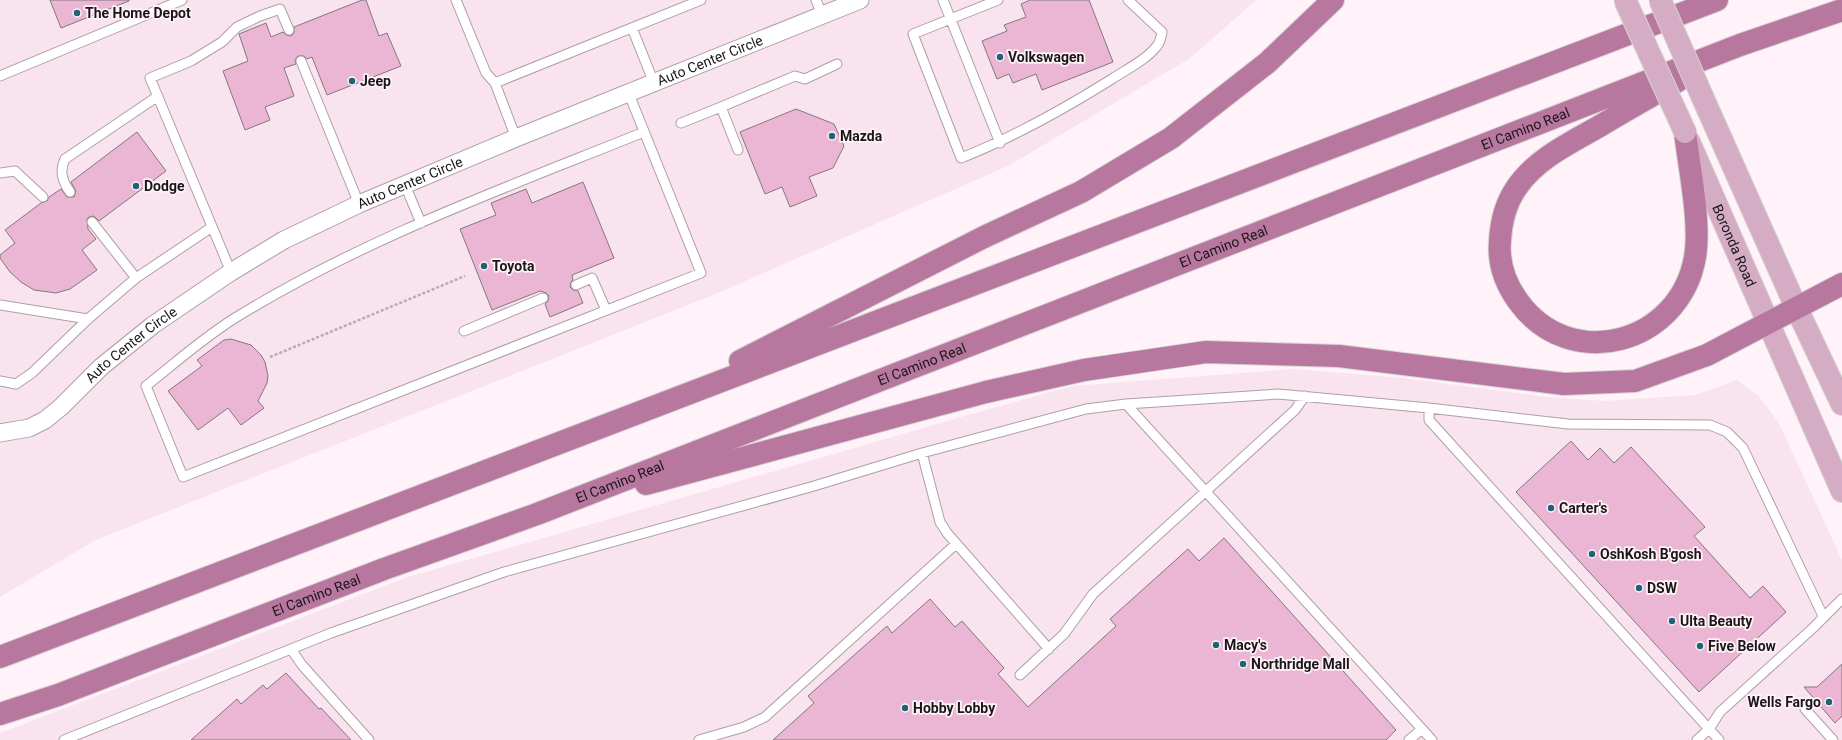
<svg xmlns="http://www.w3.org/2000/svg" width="1842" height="740" viewBox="0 0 1842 740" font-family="Roboto,sans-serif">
  <rect width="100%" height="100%" fill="#fff3f9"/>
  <path fill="#f9e3ef" d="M0,0H1256L1189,59L1008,166L716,294L96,540L0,597Z
    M1294,369L1404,378L1547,397L1605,401L1695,395L1737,380L1758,395L1779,423L1842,560V740H0V733L405,578L968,415L1072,386Z"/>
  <path fill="#eab6d3" stroke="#84777e" d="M50,0H129V1L61,28Z
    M362,0H366L379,36L387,33L401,66L327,95L312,57L307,59L304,56H298L295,60L296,64L284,68L294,96L265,107L270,120L245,130L223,71L248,61L239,34L266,23L271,37L283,32L286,35L291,36L294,33V27Z
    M1030,0H1089L1113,62L1042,90L1036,74L1013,83L1009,74L997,79L982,41L1007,31L1004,25L1026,17L1021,4Z
    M796,109L834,124L844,146L833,168L809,177L817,196L790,207L782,187L765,194L740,132Z
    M137,132L166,171L99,221L94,216L89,217L87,219L88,229L96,239L82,250L97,270L70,289L56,293L34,290L21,282L10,272L0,258V255L15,243L5,230L41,203L47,201L49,197L61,189L67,197H74L76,191L71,182Z
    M583,182L614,258L572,275L573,280L571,282L570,287L573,290L578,291L583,303L550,317L545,304L548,301L549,296L546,293L540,291L492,310L460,229L496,215L491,203L526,189L532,203Z
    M231,339L251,345L261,355L265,362L268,376L267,383L258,401L264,408L241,425L228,408L198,430L168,391L202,366L197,360L224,340Z
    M1571,441L1588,460L1600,448L1614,463L1631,447L1705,527L1694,536L1750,598L1763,586L1786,612L1699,692L1516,492Z
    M1224,538L1396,730L1386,740H773L814,703L808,696L887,626L892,633L930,599L955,627L962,621L1004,668L998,674L1028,707L1116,626L1110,619L1188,549L1199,561Z
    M1842,664V716L1835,723L1804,687H1817Z
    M286,673L319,709L321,708L351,740H191L237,699L241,704L263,685L267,689Z"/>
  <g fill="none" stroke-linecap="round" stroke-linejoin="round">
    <defs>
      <path id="service" d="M456,0L486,73L495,83
        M816,0L822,15
        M943,0L1000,143
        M998,0L913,34L961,158C1014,137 1064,109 1112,79C1127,69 1146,60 1157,46C1160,42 1161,38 1162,32L1128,0
        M632,28L654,83
        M301,61L359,204
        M0,76L182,0
        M629,94L701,273L183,477L146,386C175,363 203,338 235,318C363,239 505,188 644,132
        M721,107L795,76L805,79L837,64
        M681,123L721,107L738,150
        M516,138L495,83L701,0
        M0,173L15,171L43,197
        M405,185L421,223
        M70,192C62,181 59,171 65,159L158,96
        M92,222L136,278
        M231,272L150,78L191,61L222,42L237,27L260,16L280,9L289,30
        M576,285L592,278L606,310
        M0,305L88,319L32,373L16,384L0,381
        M88,319L136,278L212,227
        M464,331L543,298
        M1126,404L1432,740
        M1429,408V420L1719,740
        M922,453L940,522L947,533L1049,649
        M291,649L302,665L369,740
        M1020,675L1064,634L1093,594L1295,410L1305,396
        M1805,709L1833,740
        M64,740L331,633L504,572L814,486L922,453L1086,409L1126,404L1278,394L1429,408L1568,424L1710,425L1727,432L1743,448L1823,616
        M699,740L744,727L765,717L956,544
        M1409,740L1422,729
        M1697,740L1709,729L1720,712L1813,628L1842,599"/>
      <g id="minor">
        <path id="s1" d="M0,433L29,428L45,420L61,407L101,367L153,325L231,272L284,240L359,204L516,138L860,0"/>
      </g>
      <g id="primary">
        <path d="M1702,96L1796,307L1842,404"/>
        <path id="s2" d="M1689,142L1842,491"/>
      </g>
      <g id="motorway">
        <path d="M1678,81C1651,96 1625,111 1598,127C1570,143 1536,159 1517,187C1505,204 1501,221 1500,241C1498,263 1505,283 1518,301C1570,374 1680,344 1695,257C1701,223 1689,168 1685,132"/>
        <path d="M740,361L984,237L1081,192L1171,138L1267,63L1333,0"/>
        <path d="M646,484L986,392L1084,370L1206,352L1339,356L1564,384L1635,381L1707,355L1842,284"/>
        <path d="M0,657L1717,0"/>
        <path id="s3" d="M0,714L58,695L384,569L537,514L1740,45L1842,10"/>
      </g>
    </defs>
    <use href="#service" stroke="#ad9fa7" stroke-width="11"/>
    <use href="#minor" stroke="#ad9fa7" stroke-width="19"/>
    <use href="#primary" stroke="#d6d5d5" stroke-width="24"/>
    <use href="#motorway" stroke="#d6d5d5" stroke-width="24"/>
    <path stroke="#b6acb1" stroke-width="2.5" stroke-dasharray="3 2" stroke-linecap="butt" d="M270,357L465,276"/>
    <use href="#service" stroke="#fff" stroke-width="9"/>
    <use href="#minor" stroke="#fff" stroke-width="17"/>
    <use href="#primary" stroke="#d4adc5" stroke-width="22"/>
    <use href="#motorway" stroke="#b8779e" stroke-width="22"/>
    <defs>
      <path id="primary-bridge" d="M1625,0L1685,132
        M1660,0L1702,96"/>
    </defs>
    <use href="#primary-bridge" stroke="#d6d5d5" stroke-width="24" stroke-linecap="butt"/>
    <use href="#primary-bridge" stroke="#d4adc5" stroke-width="22"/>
  </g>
  <g fill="#1f6475" stroke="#fff3f9" stroke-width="1.5">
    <circle cx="77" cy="13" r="4"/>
    <circle cx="1000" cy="57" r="4"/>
    <circle cx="352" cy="81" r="4"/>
    <circle cx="832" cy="136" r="4"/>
    <circle cx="136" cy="186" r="4"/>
    <circle cx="484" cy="266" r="4"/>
    <circle cx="1551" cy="508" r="4"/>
    <circle cx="1592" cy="554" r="4"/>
    <circle cx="1639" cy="588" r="4"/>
    <circle cx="1672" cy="621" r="4"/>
    <circle cx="1216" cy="645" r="4"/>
    <circle cx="1700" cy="646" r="4"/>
    <circle cx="1243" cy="664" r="4"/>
    <circle cx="1829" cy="702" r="4"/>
    <circle cx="905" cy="708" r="4"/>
  </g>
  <g text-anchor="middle" stroke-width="3.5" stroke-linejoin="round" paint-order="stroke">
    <g font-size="14" font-weight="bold" fill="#1b1618" stroke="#fff3f9" text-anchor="start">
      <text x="85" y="18">The Home Depot</text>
      <text x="1008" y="62">Volkswagen</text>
      <text x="360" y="86">Jeep</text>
      <text x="840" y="141">Mazda</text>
      <text x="144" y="191">Dodge</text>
      <text x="492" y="271">Toyota</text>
      <text x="1559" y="513">Carter's</text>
      <text x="1600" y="559">OshKosh B'gosh</text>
      <text x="1647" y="593">DSW</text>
      <text x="1680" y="626">Ulta Beauty</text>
      <text x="1224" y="650">Macy's</text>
      <text x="1708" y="651">Five Below</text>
      <text x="1251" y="669">Northridge Mall</text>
      <text x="1821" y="707" text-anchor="end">Wells Fargo</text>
      <text x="913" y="713">Hobby Lobby</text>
    </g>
    <g font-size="14" fill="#1b1618" stroke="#fff3f9">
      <text dy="5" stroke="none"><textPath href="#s1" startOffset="810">Auto Center Circle</textPath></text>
      <text dy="5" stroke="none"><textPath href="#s3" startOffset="1634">El Camino Real</textPath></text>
      <text dy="5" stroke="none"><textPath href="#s1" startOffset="486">Auto Center Circle</textPath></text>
      <text dy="5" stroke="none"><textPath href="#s2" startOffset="113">Boronda Road</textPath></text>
      <text dy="5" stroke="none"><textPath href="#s3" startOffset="1310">El Camino Real</textPath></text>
      <text dy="5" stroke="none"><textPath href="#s1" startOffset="162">Auto Center Circle</textPath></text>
      <text dy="5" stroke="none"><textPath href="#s3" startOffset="986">El Camino Real</textPath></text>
      <text dy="5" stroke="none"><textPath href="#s3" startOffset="662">El Camino Real</textPath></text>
      <text dy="5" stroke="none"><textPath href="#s3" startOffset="338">El Camino Real</textPath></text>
    </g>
  </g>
</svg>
